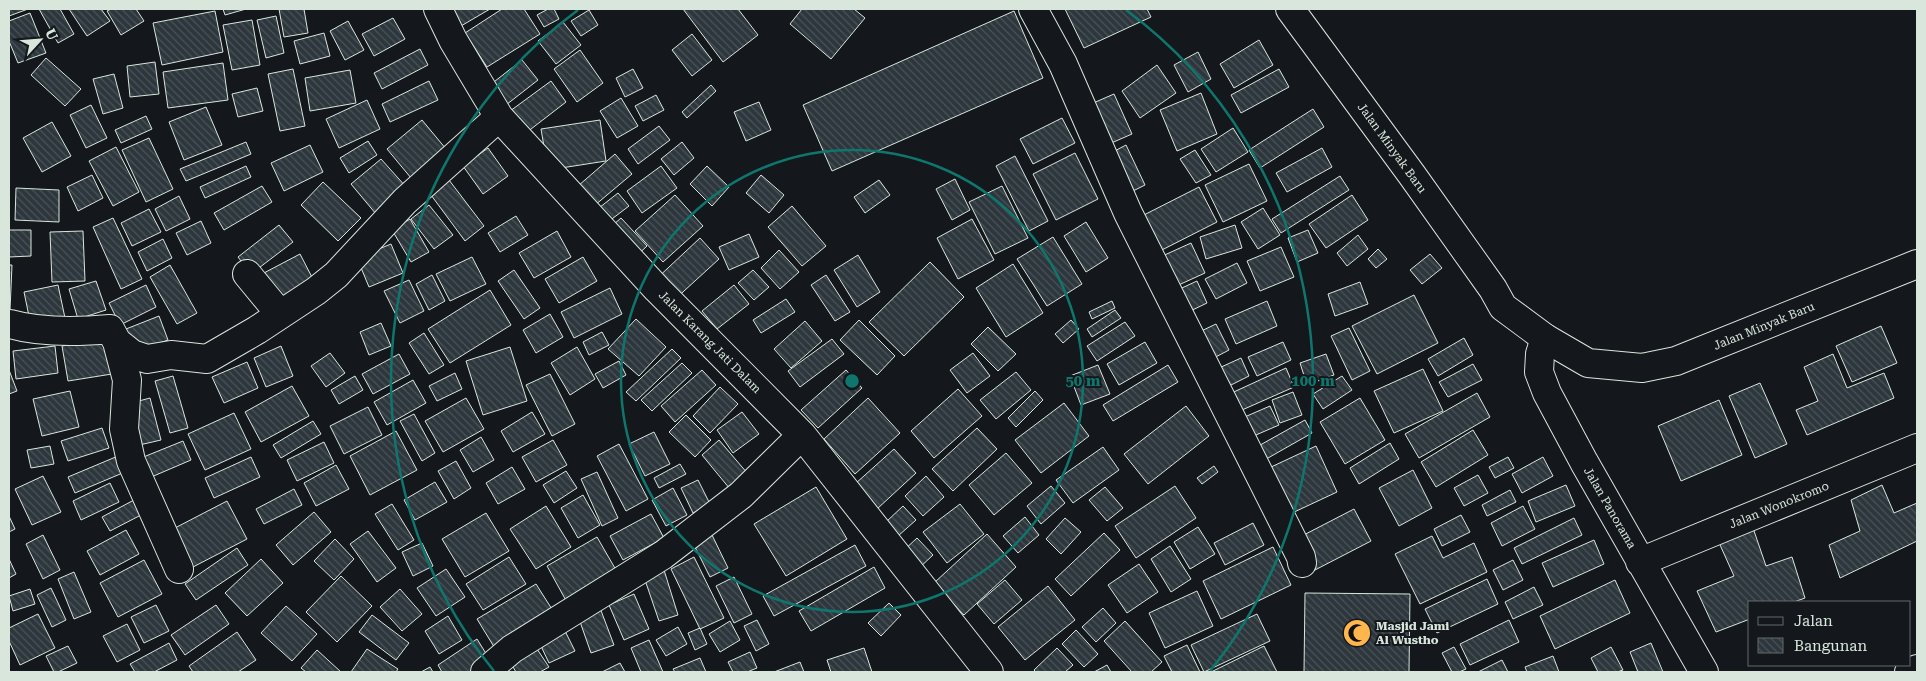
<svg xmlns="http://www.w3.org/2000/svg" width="1926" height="681" viewBox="0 0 1926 681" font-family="'Roboto Serif',serif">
  <defs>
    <pattern id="building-back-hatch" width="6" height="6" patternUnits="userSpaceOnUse" patternTransform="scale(1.25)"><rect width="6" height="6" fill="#2c363c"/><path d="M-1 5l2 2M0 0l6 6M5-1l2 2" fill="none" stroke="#4a5358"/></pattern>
  </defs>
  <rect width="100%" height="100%" fill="#14181c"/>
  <path fill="url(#building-back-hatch)" stroke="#d8e6dc" d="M9,9H28L9,16Z
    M39,9H60L74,34L58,43Z
    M69,9H101L110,21L87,36Z
    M111,9H136L144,21L121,35L107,11Z
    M223,9H246L225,15Z
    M279,9H304L308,33L284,37Z
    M450,9H490L461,26Z
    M502,9H524L540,34L487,67L465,33Z
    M548,9H554L559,19L544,27L537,15Z
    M683,9H738L758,35L723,62Z
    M802,9H854L865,18L831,59L790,24Z
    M1065,9H1147L1151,17L1084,48Z
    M589,10L598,25L581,36L571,21Z
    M215,11L223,52L162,65L153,23Z
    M1014,11L1043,78L832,171L803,105Z
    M30,13L46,53L18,63L9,41V21Z
    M276,16L284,53L266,58L257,20Z
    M393,18L405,39L374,56L362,34Z
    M252,20L260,65L232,70L223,25Z
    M348,21L364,50L345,60L330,31Z
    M563,22L581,45L556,64L538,41Z
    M324,33L330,56L300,64L294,41Z
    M692,34L712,60L692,76L672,50Z
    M1259,40L1273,65L1234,88L1220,64Z
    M420,49L428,65L382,89L374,73Z
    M580,50L603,83L577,102L554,69Z
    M1198,52L1211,79L1188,92L1174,65Z
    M46,58L81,89L65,106L31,75Z
    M522,60L538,80L506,105L490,85Z
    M155,62L159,94L130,97L127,66Z
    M223,63L228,100L168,108L163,72Z
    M1157,65L1176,93L1140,118L1122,91Z
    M293,69L305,126L280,131L268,74Z
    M633,69L643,88L625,97L616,78Z
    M1279,69L1289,87L1241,113L1231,95Z
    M350,70L356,103L310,111L305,78Z
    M114,74L123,108L103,114L93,79Z
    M429,81L438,100L390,122L382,104Z
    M551,81L566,102L522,136L506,114Z
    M711,85L716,91L687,118L682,112Z
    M257,88L263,111L238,117L232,94Z
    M1201,93L1217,134L1177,151L1160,110Z
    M1114,94L1132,134L1109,144L1091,104Z
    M656,95L664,110L643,121L635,106Z
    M621,98L638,126L617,138L600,111Z
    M367,100L380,129L339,148L326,119Z
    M759,102L771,130L746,141L734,112Z
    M91,105L107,138L86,148L70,115Z
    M206,107L222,145L184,160L169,122Z
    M1313,109L1324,127L1260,168L1249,150Z
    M146,116L152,129L121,143L115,130Z
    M1062,118L1075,143L1033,164L1020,139Z
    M422,120L451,155L416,184L387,149Z
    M600,120L606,161L548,170L541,129Z
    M52,122L71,156L42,172L23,138Z
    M659,126L670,140L638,164L628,149Z
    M1233,128L1248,152L1216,172L1201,149Z
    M149,138L173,189L146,202L122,150Z
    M368,141L377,155L349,173L340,158Z
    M246,142L251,154L186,181L180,169Z
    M682,142L694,158L674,175L661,159Z
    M310,145L323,172L284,191L271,163Z
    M1126,145L1145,185L1127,194L1109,154Z
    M116,147L139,192L113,206L89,161Z
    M488,148L508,176L483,194L463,166Z
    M1322,148L1332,167L1287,192L1276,173Z
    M1195,150L1211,175L1196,183L1180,159Z
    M1075,153L1098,199L1056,220L1033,174Z
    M615,154L632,174L588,211L571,192Z
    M1015,156L1048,221L1029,231L996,166Z
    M381,159L407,188L376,214L351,184Z
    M1249,164L1267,201L1223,222L1205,185Z
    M246,166L251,177L205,198L200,187Z
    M661,166L677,188L642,213L627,191Z
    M707,166L729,187L712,206L690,184Z
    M92,175L103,198L78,211L67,187Z
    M761,175L784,195L769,213L746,193Z
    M1340,176L1349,190L1281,233L1272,219Z
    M955,179L970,210L952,220L936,189Z
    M449,180L484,226L465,241L431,195Z
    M879,180L890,195L865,213L854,197Z
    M323,182L361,218L338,241L301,205Z
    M262,186L272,202L224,230L214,213Z
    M1002,186L1028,238L995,254L969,202Z
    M1199,187L1217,222L1154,254L1136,219Z
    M16,188L59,190V222L15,220Z
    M618,193L629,206L600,228L590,215Z
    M675,195L703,226L663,262L635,231Z
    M1352,195L1368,220L1326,248L1309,224Z
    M179,196L190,219L166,231L155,209Z
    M429,205L453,235L434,249L411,219Z
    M792,206L826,246L802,266L768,227Z
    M1263,208L1280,235L1258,249L1241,222Z
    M149,209L161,232L132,246L121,223Z
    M516,216L528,235L500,252L488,233Z
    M113,218L142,279L121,289L93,227Z
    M621,218L647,246L631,261L605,232Z
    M410,219L429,252L411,262L392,230Z
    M972,219L994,260L958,279L937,238Z
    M201,221L211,243L187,255L176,233Z
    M1086,222L1108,258L1086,272L1064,236Z
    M279,225L293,242L251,274L238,257Z
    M1235,225L1242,248L1206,259L1200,237Z
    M9,230H31V256L9,257Z
    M1308,230L1318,253L1297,262L1288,238Z
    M83,231L85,281L52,282L50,232Z
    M557,231L571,257L534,278L519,253Z
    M749,234L759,257L729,270L719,247Z
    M1358,235L1368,249L1347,266L1337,253Z
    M1053,237L1082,284L1047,306L1017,259Z
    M700,238L719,259L672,302L653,282Z
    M163,239L172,258L147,271L138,252Z
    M1191,243L1205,273L1172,288L1158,258Z
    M391,244L403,273L369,287L357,258Z
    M1281,247L1294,277L1260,291L1247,261Z
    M1378,249L1387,259L1376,268L1368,259Z
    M779,250L799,272L780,289L761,268Z
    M300,254L315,283L277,303L262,274Z
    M1430,254L1442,268L1422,284L1410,270Z
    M858,255L880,292L857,307L834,270Z
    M472,257L486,284L450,301L436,274Z
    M583,257L597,281L559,303L545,279Z
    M930,262L964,297L904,356L869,322Z
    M1237,263L1247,283L1216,299L1205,279Z
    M1013,264L1043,313L1006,337L976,288Z
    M9,265H12L10,310H9Z
    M170,265L197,313L177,324L150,277Z
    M514,270L540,308L524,319L498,281Z
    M753,270L769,287L754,300L738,283Z
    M432,275L445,301L429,310L416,284Z
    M826,275L850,312L835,321L811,285Z
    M409,280L424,311L400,323L384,291Z
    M96,281L106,310L78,319L69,289Z
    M1197,281L1207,303L1182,315L1171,293Z
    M1360,282L1368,304L1335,316L1328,294Z
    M58,285L65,318L31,326L24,292Z
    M146,285L156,307L120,325L109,303Z
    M734,285L749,304L717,329L702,311Z
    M610,288L622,314L574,338L561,312Z
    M490,290L511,325L450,363L428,329Z
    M1414,295L1438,343L1377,374L1352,326Z
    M786,299L795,312L761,333L753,320Z
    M1112,301L1115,308L1092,319L1089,312Z
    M1267,301L1277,326L1236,344L1225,319Z
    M1115,310L1121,318L1092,337L1087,329Z
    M550,314L563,337L536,353L523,330Z
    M159,316L168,340L134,353L126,329Z
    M636,319L666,347L639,376L608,349Z
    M859,320L895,356L877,375L840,340Z
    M1071,320L1079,329L1063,343L1055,334Z
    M805,321L822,341L791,368L774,349Z
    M1125,322L1135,336L1097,361L1087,346Z
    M381,323L391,346L369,355L360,332Z
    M1216,324L1229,350L1208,361L1195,334Z
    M1881,326L1897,363L1852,382L1836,346Z
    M988,327L1016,354L998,371L971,344Z
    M1349,328L1370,371L1352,380L1331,336Z
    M602,332L609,345L589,355L583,342Z
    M424,333L444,365L429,374L409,343Z
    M1464,338L1473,355L1438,376L1428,359Z
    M106,339L112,374L68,381L62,346Z
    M832,339L844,354L800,387L788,371Z
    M1145,342L1157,363L1119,385L1107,364Z
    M1283,342L1291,360L1257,376L1248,357Z
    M55,346L58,373L16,379L13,351Z
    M281,346L293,376L266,387L254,358Z
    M510,347L527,401L483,415L466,361Z
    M577,347L595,379L570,395L551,363Z
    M672,349L681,358L636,401L626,392Z
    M330,353L345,373L326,387L311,366Z
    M973,353L990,376L967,393L950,370Z
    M399,354L410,374L373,394L362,374Z
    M1326,354L1334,375L1307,385L1300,363Z
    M1833,354L1847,388L1884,373L1894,398L1807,435L1796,410L1818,401L1804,367Z
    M1241,358L1249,376L1227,387L1219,368Z
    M619,361L626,375L603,388L595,374Z
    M247,362L258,388L224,403L212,377Z
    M682,363L692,373L652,411L641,400Z
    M1473,364L1482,380L1448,397L1439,382Z
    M1098,365L1110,394L1081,405L1070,376Z
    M1168,365L1178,382L1113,421L1103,405Z
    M1286,368L1294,387L1233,414L1225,396Z
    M1423,369L1443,411L1394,433L1374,391Z
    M9,370L17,391L9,394Z
    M702,370L716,385L675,422L661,406Z
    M846,370L862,388L818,428L801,410Z
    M1016,372L1031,390L996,419L980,400Z
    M455,373L462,389L437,401L429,386Z
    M550,374L575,424L552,436L526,385Z
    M173,376L188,428L170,433L155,381Z
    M355,376L363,390L339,404L331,390Z
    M1342,376L1352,390L1323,409L1313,394Z
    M413,380L426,403L387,425L374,402Z
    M1760,383L1787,444L1755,458L1729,396Z
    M292,386L309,416L261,442L245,412Z
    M720,387L738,404L710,433L693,416Z
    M958,389L982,416L934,458L911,431Z
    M70,391L79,427L42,436L33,399Z
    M1035,391L1043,400L1016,427L1008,418Z
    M1293,392L1302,415L1280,423L1272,400Z
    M1477,393L1490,417L1419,458L1405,434Z
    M150,398L161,440L135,446L124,405Z
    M466,398L484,429L443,452L425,421Z
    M868,398L900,433L855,474L824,439Z
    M1360,398L1385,440L1345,464L1320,422Z
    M1719,400L1742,455L1681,481L1658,426Z
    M1064,403L1089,436L1041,473L1015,440Z
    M1186,406L1209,436L1148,484L1124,454Z
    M1270,406L1279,425L1249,438L1240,419Z
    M368,407L382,435L344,454L330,426Z
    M532,412L545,434L513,452L501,431Z
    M742,412L759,434L733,453L717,430Z
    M234,413L251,449L205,470L188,434Z
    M414,414L435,453L422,461L400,421Z
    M686,415L711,440L695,457L669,432Z
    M1305,420L1312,433L1261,462L1253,449Z
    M313,421L321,434L281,458L273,445Z
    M102,428L109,448L68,461L61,441Z
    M977,428L997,449L953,491L932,469Z
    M1473,430L1488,455L1436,487L1421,462Z
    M396,431L417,470L370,495L350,456Z
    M654,432L670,464L645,476L629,444Z
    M481,437L494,460L473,472L460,450Z
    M553,440L567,465L536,482L522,457Z
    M719,440L748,474L730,489L702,455Z
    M183,441L191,460L149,478L141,458Z
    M324,442L334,463L297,481L287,460Z
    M1390,443L1399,459L1359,484L1350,468Z
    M619,444L648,499L626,511L597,456Z
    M50,446L54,464L31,468L27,450Z
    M1316,446L1337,492L1290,514L1269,468Z
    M1103,447L1119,470L1073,503L1056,480Z
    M894,449L916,473L877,509L855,484Z
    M1006,453L1032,483L994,515L969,485Z
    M118,456L125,472L75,493L68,477Z
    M251,457L260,477L214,498L205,478Z
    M1508,457L1514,468L1495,478L1489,467Z
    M1543,457L1553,476L1522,493L1512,474Z
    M456,461L471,488L454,499L438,471Z
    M680,464L686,474L659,488L654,478Z
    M336,465L349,489L316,506L304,483Z
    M1214,466L1218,472L1202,484L1197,478Z
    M512,467L525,489L498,504L486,483Z
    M1413,470L1432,508L1399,526L1379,488Z
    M566,471L577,488L554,503L543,485Z
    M597,472L618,518L602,526L581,479Z
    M1478,475L1488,493L1464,506L1454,488Z
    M43,476L61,512L32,525L15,489Z
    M926,476L944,497L923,516L905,496Z
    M698,480L710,504L693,513L681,488Z
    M435,482L447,502L415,520L404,500Z
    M110,483L119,502L81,520L73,501Z
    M1566,485L1575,506L1536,522L1528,501Z
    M1882,485L1894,513L1917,503V541L1840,578L1829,545L1860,531L1851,500Z
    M1051,486L1065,503L1041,524L1027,506Z
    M1175,486L1196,518L1136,558L1115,526Z
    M816,487L847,539L786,576L754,524Z
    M1105,487L1123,508L1107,521L1089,500Z
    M673,488L687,515L666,526L652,500Z
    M294,489L302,505L264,524L256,509Z
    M1510,490L1516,502L1487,516L1482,505Z
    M583,495L600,525L578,538L561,508Z
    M134,500L141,515L110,531L102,517Z
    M227,501L247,539L193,567L173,529Z
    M392,504L414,540L398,550L375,514Z
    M960,504L984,534L947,563L923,532Z
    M546,506L571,547L536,569L510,529Z
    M903,506L916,520L898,536L886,522Z
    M1523,506L1535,529L1502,546L1491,523Z
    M1354,509L1371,541L1313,571L1296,539Z
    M314,512L331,532L293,565L276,545Z
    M486,513L509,551L465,577L442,539Z
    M651,514L664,538L623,560L610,536Z
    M1461,515L1470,532L1442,546L1434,529Z
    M9,516L15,529L9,532Z
    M1025,517L1039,535L1018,553L1003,536Z
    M1065,518L1081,532L1061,554L1046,539Z
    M1574,518L1582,535L1522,564L1514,548Z
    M1253,523L1264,545L1225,565L1214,543Z
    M1752,525L1766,566L1792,557L1805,598L1794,602H1750V619L1716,632L1697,591L1734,576L1716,536Z
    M1198,527L1215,554L1190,569L1174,542Z
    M126,530L139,554L100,575L87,551Z
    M368,531L396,568L377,582L350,544Z
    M1104,533L1120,550L1071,596L1055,579Z
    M987,534L1016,567L964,615L934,583Z
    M43,535L60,570L43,579L26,544Z
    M712,535L728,568L710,577L693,543Z
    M1432,536L1443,558L1474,543L1487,572L1420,604L1395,554Z
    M597,537L620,577L569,606L547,566Z
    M917,538L933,555L918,569L902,552Z
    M335,539L354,559L334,580L314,561Z
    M1594,540L1604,564L1553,587L1542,563Z
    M422,543L433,566L413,576L402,552Z
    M855,545L866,566L774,616L763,596Z
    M1170,546L1191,579L1171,592L1151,559Z
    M1273,547L1291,585L1221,619L1203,581Z
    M237,548L248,565L196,600L185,584Z
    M509,557L526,584L483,610L466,584Z
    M694,557L724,618L700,629L671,569Z
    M9,559L16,574L9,578Z
    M261,559L283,583L247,616L225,593Z
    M144,560L162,594L118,617L100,583Z
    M1513,560L1523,580L1503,590L1493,570Z
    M1139,564L1158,592L1127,613L1108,585Z
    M874,567L885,588L811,631L799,611Z
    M446,569L465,597L436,616L417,588Z
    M664,570L678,615L659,621L644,577Z
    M74,572L91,612L74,619L58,579Z
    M341,576L372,606L337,642L306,612Z
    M734,577L752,614L734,623L716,586Z
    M1487,579L1498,604L1437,633L1425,609Z
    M1005,580L1022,600L994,624L977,604Z
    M1615,580L1630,613L1555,649L1540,616Z
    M536,584L555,614L496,650L477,619Z
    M1048,586L1075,620L1025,660L998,627Z
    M1534,587L1543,605L1513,619L1505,602Z
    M51,588L66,620L52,627L37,595Z
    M30,589L35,604L13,611L9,596Z
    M400,589L422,614L402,631L380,607Z
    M1197,591L1213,626L1165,648L1149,613Z
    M1305,593L1410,594L1409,672H1304Z
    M634,594L649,629L624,640L609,605Z
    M889,603L901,615L881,636L868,623Z
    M156,605L169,631L144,643L131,617Z
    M216,605L229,624L185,655L171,635Z
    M286,606L317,634L292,661L261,633Z
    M600,608L614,645L591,653L578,616Z
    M1103,608L1116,623L1096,642L1082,627Z
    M38,614L55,648L20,665L9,641V628Z
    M1257,614L1270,641L1204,672L1191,645Z
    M372,615L409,643L396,660L359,632Z
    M448,616L462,640L439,654L425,631Z
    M757,620L769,644L756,651L744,626Z
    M1509,620L1519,642L1470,665L1460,644Z
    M730,621L740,640L720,652L709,634Z
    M1125,621L1162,662L1151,672H1132L1104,641Z
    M127,624L140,650L117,662L103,636Z
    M678,627L687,644L666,656L656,640Z
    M700,628L707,644L695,650L688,633Z
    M1076,630L1098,654L1084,667L1062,644Z
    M565,631L575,651L549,663L540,644Z
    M237,632L256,660L238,672H193L189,666Z
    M477,639L490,660L471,672H442L438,665Z
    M649,640L663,672H641L631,648Z
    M169,643L177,660L154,672H135L130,664Z
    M1651,643L1663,672H1638L1630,652Z
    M1187,645L1200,672H1172L1164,656Z
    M68,646L77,663L58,672H54L46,656Z
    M535,646L549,667L540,672H516L510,662Z
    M1264,646L1277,672H1211Z
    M1454,647L1466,669L1459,672H1452L1442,653Z
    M1611,647L1623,670L1617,672H1598L1591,658Z
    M864,648L872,672H831L827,660Z
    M1057,648L1073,665L1065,672H1036L1034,670Z
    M367,649L398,669L396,672H351Z
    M317,650L341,672H306L301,668Z
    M750,652L757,668L747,672H733L728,662Z
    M1553,656L1559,672H1527L1525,667Z
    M700,658L706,672H675L673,669Z
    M1502,660L1508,672H1478Z
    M800,662L804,672H774Z
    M620,663L625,672H602Z
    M1107,665L1111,672H1094Z
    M430,667L433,672H421Z"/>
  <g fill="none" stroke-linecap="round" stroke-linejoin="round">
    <defs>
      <path id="minor" d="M438,9L453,40L499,117L657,289L802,435L989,672
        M1033,9L1063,64L1128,213L1301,557L1302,563
        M247,274L280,314
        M10,324C42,333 78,332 110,329L117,342L132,354L147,359L171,355L207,359L257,330L316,291L336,275L405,201L499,117
        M1545,338L1540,354L1539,372L1547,393L1584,462L1704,672
        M117,342L127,380L124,429L131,461L179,569
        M1640,562L1917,448
        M485,672L512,649L663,555L741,495L802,435"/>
      <path id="major" d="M1290,9L1412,175L1493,289L1503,307L1545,338L1588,363L1642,368L1676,361L1917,264
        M1909,672L1917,669"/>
    </defs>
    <use href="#minor" stroke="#d8e6dc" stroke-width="30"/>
    <use href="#major" stroke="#d8e6dc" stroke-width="30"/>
    <use href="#minor" stroke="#14181c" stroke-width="28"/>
    <use href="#major" stroke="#14181c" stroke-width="28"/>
  </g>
  <g fill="none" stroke="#0f766e" stroke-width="2.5">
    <circle cx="852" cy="381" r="231"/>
    <path d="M494 671A461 461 0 0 1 578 10M1126 10A461 461 0 0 1 1210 671"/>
  </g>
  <defs>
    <symbol id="mosque-disc" viewBox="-11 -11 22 22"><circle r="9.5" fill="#ffb74d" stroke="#14181c"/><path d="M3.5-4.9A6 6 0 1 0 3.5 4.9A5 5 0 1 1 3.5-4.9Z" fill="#111"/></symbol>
  </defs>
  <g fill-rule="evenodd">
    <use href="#mosque-disc" x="1341" y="617" width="32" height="32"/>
  </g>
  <g text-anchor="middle" stroke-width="4" stroke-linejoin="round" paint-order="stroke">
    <g font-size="12" fill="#d8e6dc" stroke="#14181c">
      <text transform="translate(1392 148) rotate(54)" y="4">Jalan Minyak Baru</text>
      <text transform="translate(1764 326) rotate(-22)" y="4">Jalan Minyak Baru</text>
      <text transform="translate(710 342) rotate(45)" y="4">Jalan Karang Jati Dalam</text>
      <text transform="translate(1779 505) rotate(-22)" y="4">Jalan Wonokromo</text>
      <text transform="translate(1610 508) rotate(60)" y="4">Jalan Panorama</text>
    </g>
    <g font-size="12" font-weight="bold" fill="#d8e6dc" stroke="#14181c" text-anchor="start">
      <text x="1376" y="630">Masjid Jami<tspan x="1376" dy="14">Al Wustho</tspan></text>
    </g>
  </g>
  <circle cx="852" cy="381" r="8" fill="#0f766e" stroke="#14181c" stroke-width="2.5"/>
  <g font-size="15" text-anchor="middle" font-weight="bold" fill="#0f766e" stroke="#14181c" stroke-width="4" stroke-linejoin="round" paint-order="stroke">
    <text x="1083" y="386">50 m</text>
    <text x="1313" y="386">100 m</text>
  </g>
  <rect width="1926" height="681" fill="none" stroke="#d8e6dc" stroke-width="20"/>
  <rect x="1748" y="601" width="162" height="65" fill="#14181c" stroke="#626a69"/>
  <rect x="1758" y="617" width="25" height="8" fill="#14181c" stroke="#626a69"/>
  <text x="1794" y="626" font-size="15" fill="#d8e6dc">Jalan</text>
  <rect x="1758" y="638" width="25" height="15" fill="url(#building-back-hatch)" stroke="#626a69"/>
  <text x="1794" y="651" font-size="15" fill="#d8e6dc">Bangunan</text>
  <g transform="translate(40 40) rotate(64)" stroke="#14181c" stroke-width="4" paint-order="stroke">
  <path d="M0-4L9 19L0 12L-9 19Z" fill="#d8e6dc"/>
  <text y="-8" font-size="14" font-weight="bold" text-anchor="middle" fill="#d8e6dc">U</text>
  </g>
</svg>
